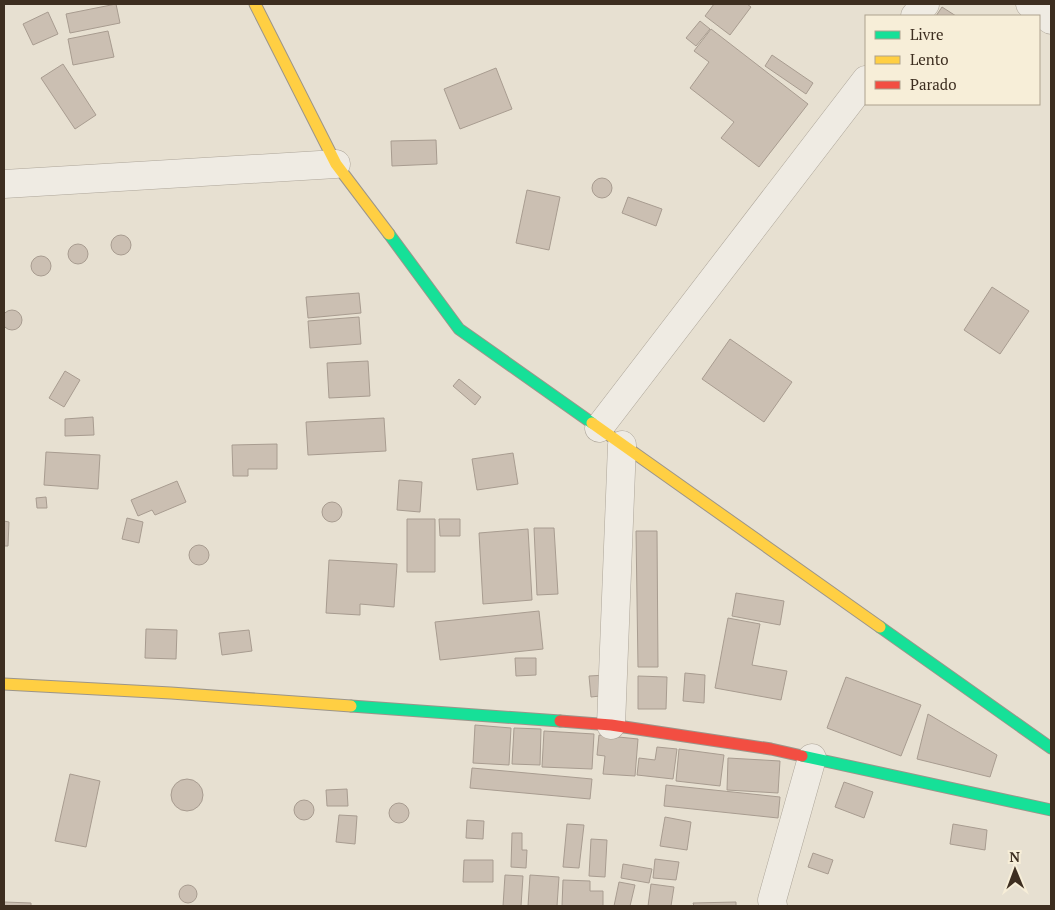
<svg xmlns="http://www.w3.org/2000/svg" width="1055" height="910" viewBox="0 0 1055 910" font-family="'PT Serif',serif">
  <rect width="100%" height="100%" fill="#e7e0d1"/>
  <path fill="#cbbfb2" stroke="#a89c90" d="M116,4L120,23L70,33L66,14Z
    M714,4H747L751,7L730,35L705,16Z
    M942,7L956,16H936Z
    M48,12L58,34L33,45L23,24Z
    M700,21L710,29L696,46L686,38Z
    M711,29L808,104L759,167L721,138L734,122L690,88L709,62L694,51Z
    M108,31L114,57L73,65L68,39Z
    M772,55L813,83L806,94L765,66Z
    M63,64L96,115L75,129L41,78Z
    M496,68L512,109L460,129L444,89Z
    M436,140L437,164L392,166L391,141Z
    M592 188a10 10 0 1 1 20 0a10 10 0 1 1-20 0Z
    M527,190L560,197L549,250L516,243Z
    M628,197L662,209L656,226L622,213Z
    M111 245a10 10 0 1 1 20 0a10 10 0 1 1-20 0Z
    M68 254a10 10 0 1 1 20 0a10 10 0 1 1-20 0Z
    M31 266a10 10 0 1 1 20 0a10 10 0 1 1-20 0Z
    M992,287L1029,311L1000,354L964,330Z
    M359,293L361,313L308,318L306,297Z
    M2 320a10 10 0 1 1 20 0a10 10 0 1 1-20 0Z
    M359,317L361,344L310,348L308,321Z
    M730,339L792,382L764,422L702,379Z
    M368,361L370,396L329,398L327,363Z
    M65,371L80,380L64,407L49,398Z
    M459,379L481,397L475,405L453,386Z
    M93,417L94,435L65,436V419Z
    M384,418L386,451L308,455L306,422Z
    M277,444V469H248V476H233L232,445Z
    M46,452L100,455L98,489L44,485Z
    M513,453L518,484L477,490L472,459Z
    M399,480L422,482L420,512L397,510Z
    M177,481L186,502L155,515L152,510L138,516L131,500Z
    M46,497L47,508H37L36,498Z
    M322 512a10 10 0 1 1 20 0a10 10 0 1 1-20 0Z
    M127,518L143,522L139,543L122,539Z
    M407,519H435V572H407Z
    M439,519H460V536H440Z
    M4,521L9,522L8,546H4Z
    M534,528H554L558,594L537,595Z
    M528,529L532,600L483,604L479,533Z
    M636,531H657L658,667H638Z
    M189 555a10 10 0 1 1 20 0a10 10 0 1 1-20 0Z
    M329,560L397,564L394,607L360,604V615L326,613Z
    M736,593L784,601L780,625L732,616Z
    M539,611L543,649L440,660L435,622Z
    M728,618L760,624L752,665L787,671L781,700L715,688Z
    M146,629L177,630L176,659L145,658Z
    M249,630L252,651L222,655L219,633Z
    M515,658H536V675L516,676Z
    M685,673L705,675L704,703L683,701Z
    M607,675L609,695L591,697L589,676Z
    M638,676L667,677L666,709H638Z
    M846,677L921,705L901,756L827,728Z
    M928,714L997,755L990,777L917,759Z
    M475,725L511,728L509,765L473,763Z
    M514,728L541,729L540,765L512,764Z
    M544,731L594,734L592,769L542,767Z
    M599,735L638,739L635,776L603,774L605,756L597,755Z
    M657,747L677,749L673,779L637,775L639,758L655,760Z
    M679,749L724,755L720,786L676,781Z
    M728,758L780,761L778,793L727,790Z
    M472,768L592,779L590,799L470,788Z
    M70,774L100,781L86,847L55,841Z
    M171 795a16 16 0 1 1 32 0a16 16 0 1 1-32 0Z
    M844,782L873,792L864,818L835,807Z
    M666,785L780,797L778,818L664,806Z
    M347,789L348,806H327L326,790Z
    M294 810a10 10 0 1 1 20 0a10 10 0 1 1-20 0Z
    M389 813a10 10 0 1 1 20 0a10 10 0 1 1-20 0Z
    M339,815L357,816L355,844L336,842Z
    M665,817L691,822L687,850L660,846Z
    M467,820L484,821L483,839L466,838Z
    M567,824L584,825L579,868L563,867Z
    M953,824L987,830L985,850L950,844Z
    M512,833H522V850H527L526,868L511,867Z
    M591,839L607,840L605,877L589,876Z
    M813,853L833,860L828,874L808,867Z
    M655,859L679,862L676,880L653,878Z
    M464,860H493V882H463Z
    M623,864L652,869L649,883L621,878Z
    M505,875L523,876L521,906H503Z
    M530,875L559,877L557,906H528Z
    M563,880L590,881V891H603V906H562Z
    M619,882L635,885L630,906H614Z
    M651,884L674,887L671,906H648Z
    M179 894a9 9 0 1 1 18 0a9 9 0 1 1-18 0Z
    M4,902L31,903V906H4Z
    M736,902V906H694L693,903Z"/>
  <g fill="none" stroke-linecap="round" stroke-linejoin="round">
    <defs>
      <path id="street" d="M1030,4L1051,20
        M915,16L925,4
        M4,184L336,164
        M599,428L866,80
        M611,725L622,445
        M773,906L772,900L812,758"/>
      <path id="fast" d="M389,234L459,329L592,423
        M880,627L1051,748
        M351,706L560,721
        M802,756L1051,810"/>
      <path id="slow" d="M255,4L336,164L389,234
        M592,423L880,627
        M4,684L171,693L351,706"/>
      <path id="jam" d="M560,721L611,725L771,749L802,756"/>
    </defs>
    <use href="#street" stroke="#ada599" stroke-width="29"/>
    <use href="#fast" stroke="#9c958a" stroke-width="13"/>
    <use href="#slow" stroke="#9c958a" stroke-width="13"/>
    <use href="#jam" stroke="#9c958a" stroke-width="13"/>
    <use href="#street" stroke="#efebe3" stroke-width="28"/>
    <use href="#fast" stroke="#16e098" stroke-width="11"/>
    <use href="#slow" stroke="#ffcf43" stroke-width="11"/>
    <use href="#jam" stroke="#f24e42" stroke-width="11"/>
  </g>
  <rect width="1055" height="910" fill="none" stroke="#3d2e20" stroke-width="10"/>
  <rect x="865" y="15" width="175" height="90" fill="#f7eed8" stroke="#ada18e"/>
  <rect x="875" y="31" width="25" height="8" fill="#16e098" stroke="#ada18e"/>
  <text x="910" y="40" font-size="15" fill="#3d2e20">Livre</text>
  <rect x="875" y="56" width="25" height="8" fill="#ffcf43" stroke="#ada18e"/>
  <text x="910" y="65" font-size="15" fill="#3d2e20">Lento</text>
  <rect x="875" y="81" width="25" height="8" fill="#f24e42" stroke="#ada18e"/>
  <text x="910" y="90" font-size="15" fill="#3d2e20">Parado</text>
  <g transform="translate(1015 870) rotate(359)" stroke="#f7eed8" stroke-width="4" paint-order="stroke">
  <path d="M0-4L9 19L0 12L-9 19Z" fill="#3d2e20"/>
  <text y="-8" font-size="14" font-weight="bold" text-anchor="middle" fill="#3d2e20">N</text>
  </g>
</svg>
